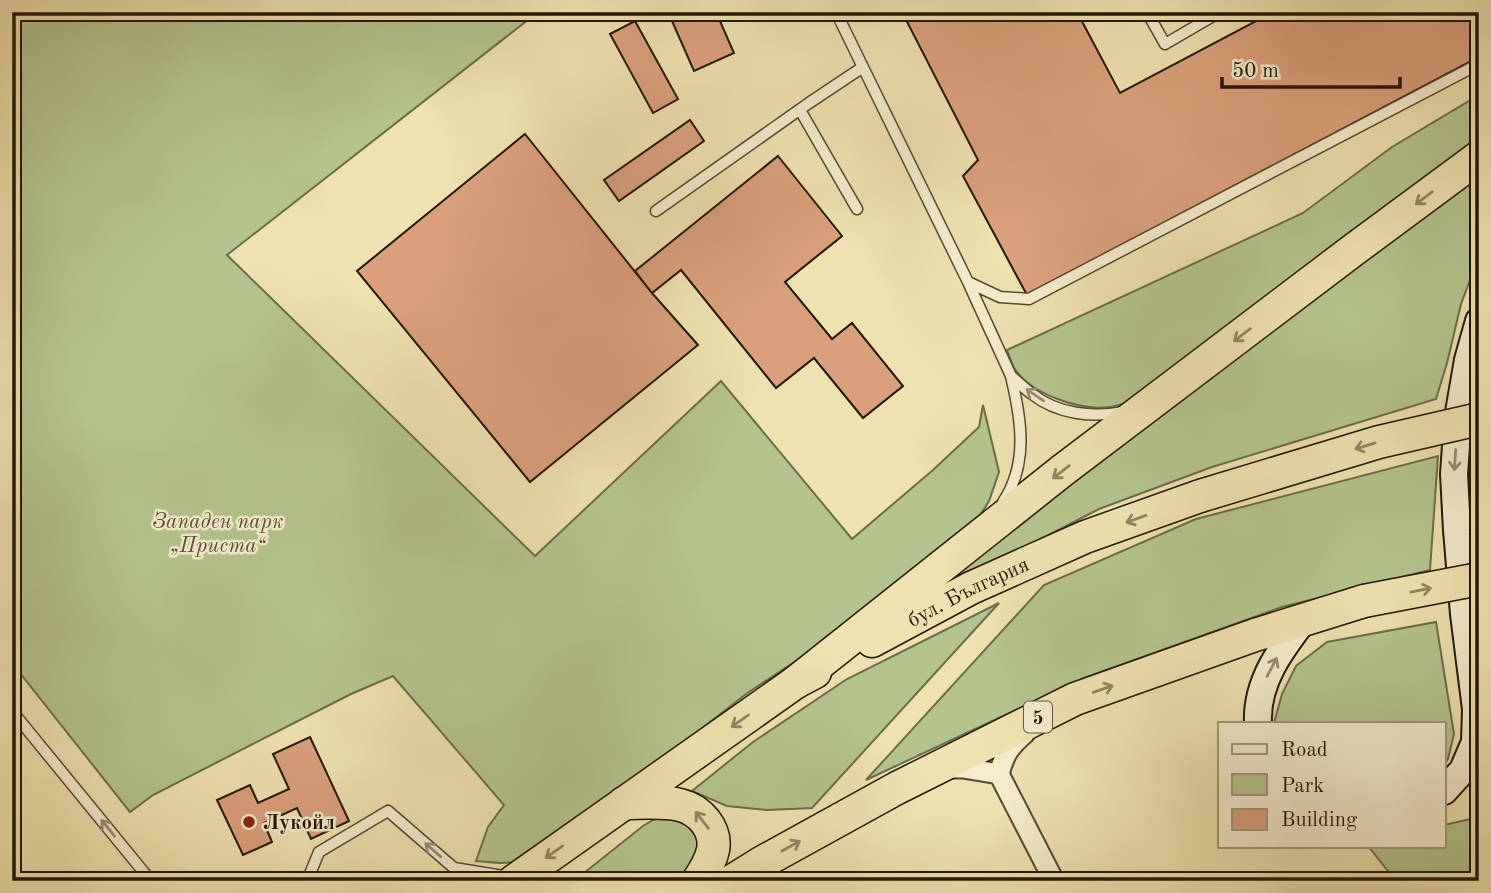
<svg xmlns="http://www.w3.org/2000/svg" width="1491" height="893" viewBox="0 0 1491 893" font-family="'Old Standard TT',serif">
  <rect width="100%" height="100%" fill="#efe2b0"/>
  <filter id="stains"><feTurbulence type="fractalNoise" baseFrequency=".00286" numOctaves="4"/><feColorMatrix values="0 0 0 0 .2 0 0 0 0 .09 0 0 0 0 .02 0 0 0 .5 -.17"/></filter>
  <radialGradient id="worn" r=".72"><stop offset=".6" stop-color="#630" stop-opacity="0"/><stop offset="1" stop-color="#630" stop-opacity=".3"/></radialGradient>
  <path fill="#b5c48e" stroke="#6c6d49" stroke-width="2" d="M12,12H538L227,255L535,556L721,381L852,539L933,470L979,427L983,405L999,472L989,501L973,527L829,639L746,694L614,797L521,862L500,863L476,861L488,827L504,805L393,676L351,694L153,795L130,812L12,663Z
    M1479,95V139L1132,401C1125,403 1117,406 1110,407C1080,411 1029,394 1013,366C1011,361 1009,355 1007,350L1303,213L1392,147Z
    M1479,171V256L1461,304L1447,363L1436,399L1212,467L1099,509L937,592L933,587Z
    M1438,456L1430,570L1282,607L1084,678L866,780L1044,585L1196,519Z
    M999,603L812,808L767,810L727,806L692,791L753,742L847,679Z
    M1436,622L1454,734L1448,759L1444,765V723H1274L1282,694L1296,666L1327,642Z
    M663,817C680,819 700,829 700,849C700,856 690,873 686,881H574L643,826L653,820Z
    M1479,817V881H1396L1368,846H1444V825Z"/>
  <path fill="#daa07c" stroke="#221604" stroke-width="2" d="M668,12H716L734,53L694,71Z
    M902,12H1077L1120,93L1273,12H1479V57L1027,295L963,176L978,160Z
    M635,21L678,99L653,113L610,34Z
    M690,120L704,141L619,201L604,180Z
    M525,134L652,293L698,345L530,482L357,271Z
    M778,156L842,236L785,282L832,339L852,323L903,386L863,418L814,358L776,388L681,270L652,293L635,271Z
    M310,737L349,821L311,839L297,808L264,823L272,842L243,855L217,800L250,785L258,803L289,789L273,754Z"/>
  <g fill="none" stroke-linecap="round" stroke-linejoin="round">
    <defs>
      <path id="service" d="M836,12L968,282L1011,376
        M1147,12L1165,44L1220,12
        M800,110L857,209
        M656,211L809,103L863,67
        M968,282L1000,297L1029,299L1479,64
        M1003,502C1029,463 1021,418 1011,376C1018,382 1025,389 1032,394C1057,414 1093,418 1123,412
        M12,711L151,881
        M307,881L319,852L388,811L454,868L510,877"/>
      <path id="minor" d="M1025,733C1009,747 1005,753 999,774L1054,881
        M945,768H963L999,774"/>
      <path id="secondary" d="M1258,723C1256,682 1281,649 1305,618
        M1444,791L1463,770L1475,742L1476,709L1464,614L1457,530L1454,474L1458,418L1468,360L1479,321"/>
      <g id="trunk">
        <path id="s1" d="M872,641L971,588L1085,537L1200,496"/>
        <path d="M796,682L1063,470L1352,251L1479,157"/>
        <path d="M624,803C643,803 663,801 680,805C700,810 717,829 713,850C711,861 704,872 698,881"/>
        <path d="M514,881L796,682L815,672"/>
        <path d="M732,881L761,863L897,788L1075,699L1255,635L1364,601"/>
      </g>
    </defs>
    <use href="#service" stroke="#55492f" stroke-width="13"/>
    <use href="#minor" stroke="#55492f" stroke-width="23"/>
    <use href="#secondary" stroke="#221604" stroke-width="30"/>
    <use href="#trunk" stroke="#221604" stroke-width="35"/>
    <use href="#service" stroke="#f5eccc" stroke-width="10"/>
    <use href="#minor" stroke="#f5eccc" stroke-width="19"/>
    <use href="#secondary" stroke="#f5eccc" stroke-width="26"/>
    <use href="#trunk" stroke="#efe2b0" stroke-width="32"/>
    <defs>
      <path id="trunk-bridge" d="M1200,496L1379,442L1479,419
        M1364,601L1479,579"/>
    </defs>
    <use href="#trunk-bridge" stroke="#221604" stroke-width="35" stroke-linecap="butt"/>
    <use href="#trunk-bridge" stroke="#efe2b0" stroke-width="32"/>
  </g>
  <defs><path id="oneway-shaft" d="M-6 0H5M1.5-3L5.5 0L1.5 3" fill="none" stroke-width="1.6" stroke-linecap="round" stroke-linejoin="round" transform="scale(1.75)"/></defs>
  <g stroke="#938663">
    <use href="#oneway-shaft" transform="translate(1424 198) rotate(143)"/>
    <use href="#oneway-shaft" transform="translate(1242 335) rotate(143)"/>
    <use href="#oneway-shaft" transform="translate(1365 446) rotate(163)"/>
    <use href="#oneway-shaft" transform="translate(1061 472) rotate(142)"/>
    <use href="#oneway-shaft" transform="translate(1136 519) rotate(160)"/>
    <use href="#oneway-shaft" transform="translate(1421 590) rotate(-11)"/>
    <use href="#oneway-shaft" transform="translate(1103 689) rotate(-19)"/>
    <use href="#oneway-shaft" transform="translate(740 721) rotate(145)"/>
    <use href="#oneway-shaft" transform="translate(702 820) rotate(-128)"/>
    <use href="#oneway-shaft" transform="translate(791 846) rotate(-29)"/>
    <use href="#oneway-shaft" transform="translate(554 852) rotate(145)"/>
  </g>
  <g stroke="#968c72">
    <use href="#oneway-shaft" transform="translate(1035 395) rotate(-146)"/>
    <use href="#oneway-shaft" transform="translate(1455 460) rotate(94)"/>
    <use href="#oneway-shaft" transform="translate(1272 667) rotate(-62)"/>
    <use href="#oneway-shaft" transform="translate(108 828) rotate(-129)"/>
    <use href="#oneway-shaft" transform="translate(433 850) rotate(-139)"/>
  </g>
  <circle fill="#8f2418" stroke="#f5eccc" stroke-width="2.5" cx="249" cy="822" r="7"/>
  <g text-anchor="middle" stroke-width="5" stroke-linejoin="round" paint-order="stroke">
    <rect fill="#f5eccc" stroke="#615640" stroke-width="2" x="1024" y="701.5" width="28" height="31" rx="5"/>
    <g font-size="19" font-weight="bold" fill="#221604">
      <text x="1038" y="724">5</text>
    </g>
    <g font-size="21" font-style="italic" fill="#555334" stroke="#f5eccc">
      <text x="218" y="528">Западен парк<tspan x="218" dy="24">„Приста“</tspan></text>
    </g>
    <g font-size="21" fill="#221604" stroke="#f5eccc">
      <text dy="7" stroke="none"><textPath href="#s1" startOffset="108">бул. България</textPath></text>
    </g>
    <g font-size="21" font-weight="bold" fill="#221604" stroke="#f5eccc" text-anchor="start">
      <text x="263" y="829">Лукойл</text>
    </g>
  </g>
  <rect width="1491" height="893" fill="none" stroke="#efe2b0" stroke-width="42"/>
  <rect x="14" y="14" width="1463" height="865" fill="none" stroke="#221604" stroke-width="3.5"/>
  <rect x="21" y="21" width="1449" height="851" fill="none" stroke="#221604" stroke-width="2"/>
  <rect x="1218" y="722" width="228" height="126" fill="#f5eccc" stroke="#a1967c" stroke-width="2"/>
  <rect x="1232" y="744" width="35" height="10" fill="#f5eccc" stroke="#a1967c" stroke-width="2"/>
  <text x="1281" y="756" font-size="21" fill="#221604">Road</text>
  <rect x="1232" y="774" width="35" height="21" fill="#b5c48e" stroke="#a1967c" stroke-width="2"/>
  <text x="1281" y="792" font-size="21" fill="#221604">Park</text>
  <rect x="1232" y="809" width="35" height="21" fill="#daa07c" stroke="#a1967c" stroke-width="2"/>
  <text x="1281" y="826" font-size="21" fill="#221604">Building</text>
  <path d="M1222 77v10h178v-10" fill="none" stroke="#221604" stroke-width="3.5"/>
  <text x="1232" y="77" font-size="21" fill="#221604" stroke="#f5eccc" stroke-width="5" paint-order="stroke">50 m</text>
  <rect width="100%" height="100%" filter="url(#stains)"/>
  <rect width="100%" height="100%" fill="url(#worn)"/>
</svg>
